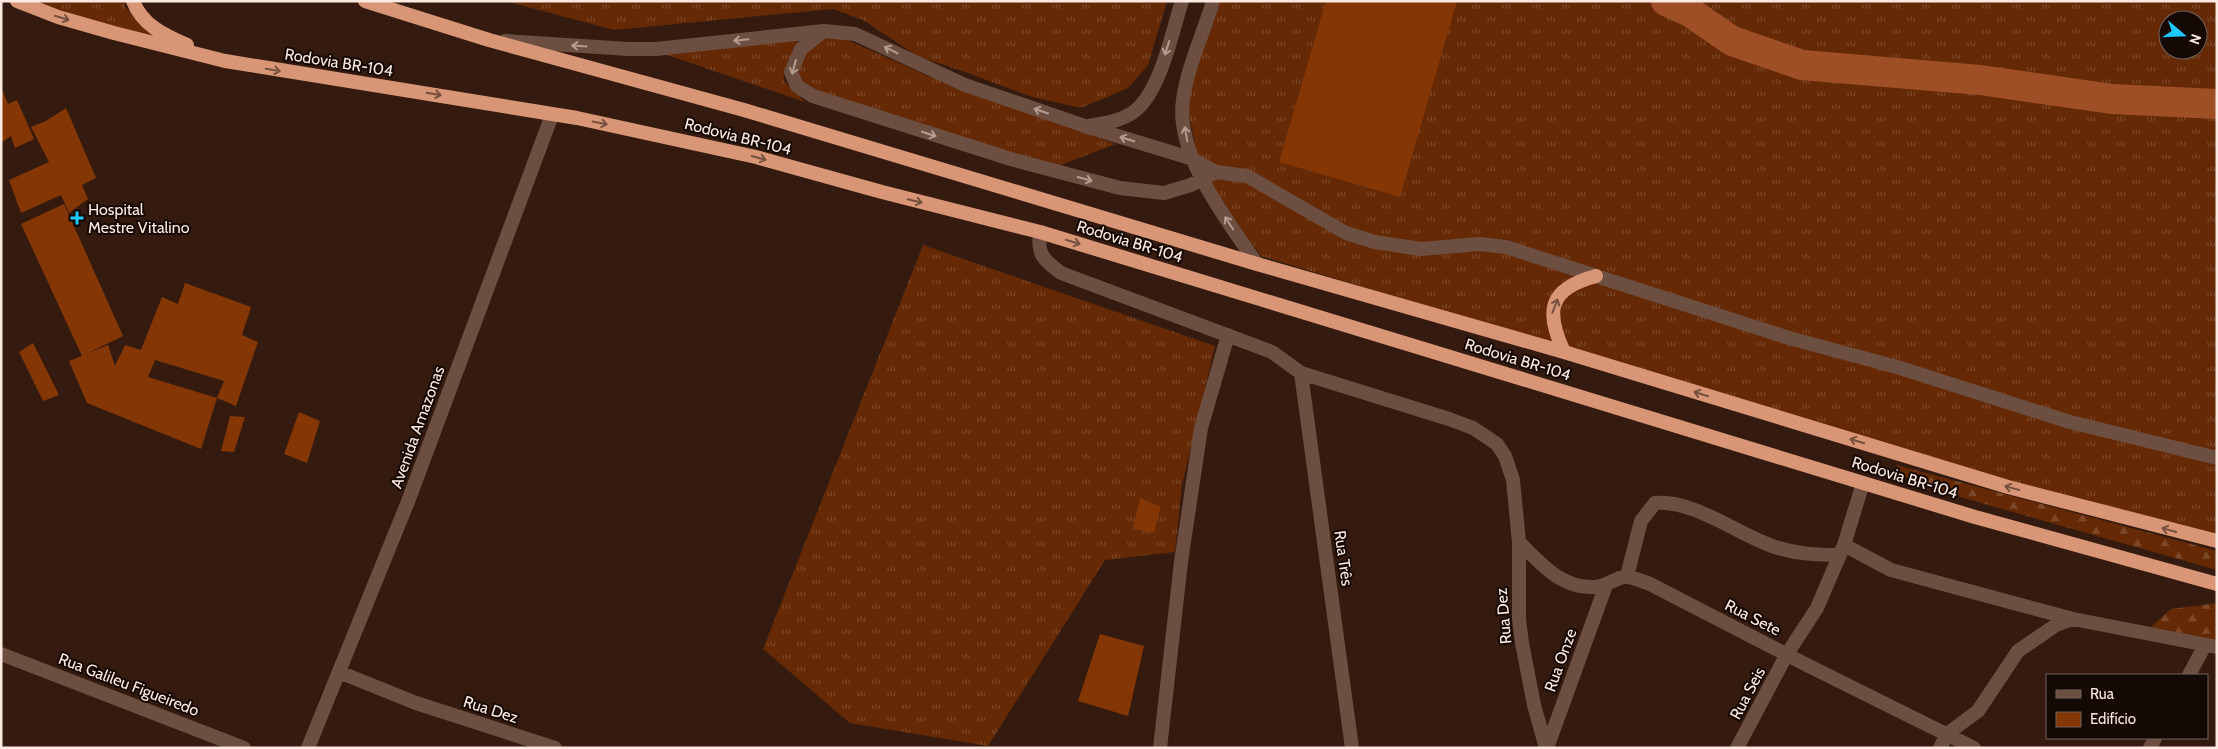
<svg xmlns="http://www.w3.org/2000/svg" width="2218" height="749" viewBox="0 0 2218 749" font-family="Cabin,sans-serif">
  <defs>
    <pattern id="grass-tufts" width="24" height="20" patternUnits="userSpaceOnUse" patternTransform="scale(1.25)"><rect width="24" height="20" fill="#652905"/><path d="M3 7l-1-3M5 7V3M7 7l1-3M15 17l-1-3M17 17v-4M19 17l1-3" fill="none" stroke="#7c4829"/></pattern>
    <pattern id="forest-firs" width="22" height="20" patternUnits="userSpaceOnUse" patternTransform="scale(1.25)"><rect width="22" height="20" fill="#652905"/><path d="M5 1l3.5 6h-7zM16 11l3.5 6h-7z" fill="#7c4829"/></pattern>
  </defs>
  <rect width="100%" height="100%" fill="#351b0f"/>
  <path fill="url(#grass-tufts)" fill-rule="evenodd" d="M10,1H125V7L148,31L209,62Z
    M505,1H1167L1148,65L1128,88L1081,108L1032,97L968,73L917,56L863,20L833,9L614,30Z
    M1215,1H2217V539L2161,528L1261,256L1202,176L1186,101ZM2168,20H2198V50H2168Z
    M822,38L845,39L928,76L1116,144L1056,167L809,89L798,76C798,57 806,49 822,38Z
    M799,39L790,57L783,80L805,102L664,54Z
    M923,245L1215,346L1182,485L1175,552L1105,560L988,746L850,723L763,649Z"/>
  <path fill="url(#forest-firs)" d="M1896,465L2217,551V570L1911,483Z
    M2217,603V640L2151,627L2171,609Z"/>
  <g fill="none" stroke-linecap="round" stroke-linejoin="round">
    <path stroke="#9f4f26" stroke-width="30" d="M1666,1L1690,12L1732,41L1802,65L1980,80L2112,99L2217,104"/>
  </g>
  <path fill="#843605" d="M1326,1H1457L1400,197L1279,162Z
    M1,87L8,104L17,100L34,139L15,148L11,136L1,143Z
    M66,108L96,178L82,185L88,199L69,213L61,195L21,213L9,180L49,162L31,127L46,121Z
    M64,204L123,336L86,354L108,345L115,366L125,345L141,350L162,297L178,304L185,283L251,307L242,335L258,342L236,406L217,398L224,381L155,360L148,377L217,398L201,449L87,403L69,361L82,356L21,224Z
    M33,343L59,395L43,401L19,352Z
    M299,412L320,421L307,463L284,454Z
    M230,416L245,417L234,452L221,451Z
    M1140,498L1161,507L1154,533L1133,529Z
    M1100,634L1144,646L1128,716L1078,701Z"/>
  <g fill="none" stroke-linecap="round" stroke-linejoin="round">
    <path stroke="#6d4f41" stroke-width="14" d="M1213,1C1204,32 1187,68 1183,100C1175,155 1227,220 1257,264
      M821,33L801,49L791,72L797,86L813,96L1014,160L1120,188L1164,193L1191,185L1216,172
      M505,41L629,49H656L824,31L855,34L965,85L1088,127L1190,158L1216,172L1247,176L1346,233L1375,242L1421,249L1479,244L1506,247L1789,338L1897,367L2070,422L2217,458
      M1089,126C1105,123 1123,121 1136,110C1161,89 1172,32 1182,1
      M1040,232C1037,255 1043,259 1061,273L1272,352L1301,373L1449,419L1473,428L1497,444L1505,456L1513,480L1519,542V619L1522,643L1534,705L1546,748
      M1301,373L1352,748
      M1519,542C1540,563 1565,593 1600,586C1609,585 1620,575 1628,577C1636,578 1644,582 1650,584L1807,665L1974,748
      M1844,545L1891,570L2073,619L2217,647
      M1627,576L1641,521L1655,503C1693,499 1739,535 1775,547C1797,554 1817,555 1840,555
      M1,654L244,748
      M339,672L416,703L555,748
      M2189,675L2205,645
      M308,748L409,499L552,115
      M1160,748L1181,562L1201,428L1228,335
      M1547,748L1606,585
      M1737,748L1787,654L1817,608L1844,545L1863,483
      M1940,748L1947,734L1978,711L2018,651L2056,625L2073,619
      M2150,748L2155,738"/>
    <path stroke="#d99676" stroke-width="14" d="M17,1L58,17L114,33L225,61L577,118L756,157L882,192L1040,232L1975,517L2217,584
      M133,1C142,25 164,35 187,45
      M365,1L489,40L744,110L1257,264L1564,352L2008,487L2217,541
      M1564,352C1545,311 1548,289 1596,276"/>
  </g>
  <defs><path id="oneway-shaft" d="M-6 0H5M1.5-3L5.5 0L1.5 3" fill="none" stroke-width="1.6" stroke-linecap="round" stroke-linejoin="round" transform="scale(1.25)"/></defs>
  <g stroke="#76503e">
    <use href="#oneway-shaft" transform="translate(62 18) rotate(17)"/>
    <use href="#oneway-shaft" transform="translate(273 70) rotate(10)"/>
    <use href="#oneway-shaft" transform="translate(434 94) rotate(9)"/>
    <use href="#oneway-shaft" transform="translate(600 123) rotate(12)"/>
    <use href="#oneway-shaft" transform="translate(759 158) rotate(15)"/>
    <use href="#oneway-shaft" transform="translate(915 201) rotate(14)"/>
    <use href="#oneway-shaft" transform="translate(1073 242) rotate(17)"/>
    <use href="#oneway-shaft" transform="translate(1555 306) rotate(-69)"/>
    <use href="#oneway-shaft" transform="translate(1701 394) rotate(-163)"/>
    <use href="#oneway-shaft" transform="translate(1857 441) rotate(-163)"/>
    <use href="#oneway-shaft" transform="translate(2012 488) rotate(-165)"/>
    <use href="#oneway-shaft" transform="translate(2169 530) rotate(-165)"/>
  </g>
  <g stroke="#b49c91">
    <use href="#oneway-shaft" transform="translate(741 40) rotate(174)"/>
    <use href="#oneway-shaft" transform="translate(579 46) rotate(-176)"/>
    <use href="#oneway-shaft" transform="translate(1167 48) rotate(108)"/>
    <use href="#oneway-shaft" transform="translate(891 50) rotate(-153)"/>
    <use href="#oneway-shaft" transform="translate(794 67) rotate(104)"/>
    <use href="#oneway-shaft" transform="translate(1041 111) rotate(-161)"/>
    <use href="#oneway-shaft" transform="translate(929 134) rotate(18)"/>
    <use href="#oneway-shaft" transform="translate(1186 134) rotate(-100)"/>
    <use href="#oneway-shaft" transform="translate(1127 139) rotate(-163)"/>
    <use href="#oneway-shaft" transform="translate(1085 179) rotate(15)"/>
    <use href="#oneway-shaft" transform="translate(1229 223) rotate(-123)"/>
  </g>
  <path fill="#1ec9fd" stroke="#140905" stroke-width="2" d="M74.5 210.5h5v5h5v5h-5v5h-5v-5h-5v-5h5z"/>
  <g text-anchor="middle" stroke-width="4" stroke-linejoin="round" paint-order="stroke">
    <g font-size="16" fill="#fce9e1" stroke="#140905">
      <text transform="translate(339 62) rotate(9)" y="6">Rodovia BR-104</text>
      <text transform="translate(738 136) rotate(14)" y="6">Rodovia BR-104</text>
      <text transform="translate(1130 241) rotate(17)" y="6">Rodovia BR-104</text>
      <text transform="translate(1518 359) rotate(17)" y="6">Rodovia BR-104</text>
      <text transform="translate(417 427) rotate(-70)" y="6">Avenida Amazonas</text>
      <text transform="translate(1905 477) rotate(17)" y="6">Rodovia BR-104</text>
      <text transform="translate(1344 558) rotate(82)" y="6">Rua Três</text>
      <text transform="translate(1503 616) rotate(-95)" y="6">Rua Dez</text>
      <text transform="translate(1753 617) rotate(27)" y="6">Rua Sete</text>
      <text transform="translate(1560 660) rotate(-70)" y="6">Rua Onze</text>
      <text transform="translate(129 684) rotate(21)" y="6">Rua Galileu Figueiredo</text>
      <text transform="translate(1747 693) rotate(-62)" y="6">Rua Seis</text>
      <text transform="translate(491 709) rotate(18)" y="6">Rua Dez</text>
    </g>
    <g font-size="16" fill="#fce9e1" stroke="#140905" text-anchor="start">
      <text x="88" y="215">Hospital<tspan x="88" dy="18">Mestre Vitalino</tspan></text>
    </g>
  </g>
  <rect width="2218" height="749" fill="none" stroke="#fce9e1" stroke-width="5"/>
  <rect x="2046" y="674" width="162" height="65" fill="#140905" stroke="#71635d"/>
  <rect x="2056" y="690" width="25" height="8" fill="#6d4f41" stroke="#71635d"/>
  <text x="2090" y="699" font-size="15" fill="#fce9e1">Rua</text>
  <rect x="2056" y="712" width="25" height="15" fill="#843605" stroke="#71635d"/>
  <text x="2090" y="724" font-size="15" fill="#fce9e1">Edifício</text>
  <g transform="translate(2183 35) rotate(109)"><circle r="24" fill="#140905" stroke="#71635d"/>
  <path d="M0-4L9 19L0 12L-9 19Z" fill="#1ec9fd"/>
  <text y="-8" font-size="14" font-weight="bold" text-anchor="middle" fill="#fce9e1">N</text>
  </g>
</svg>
